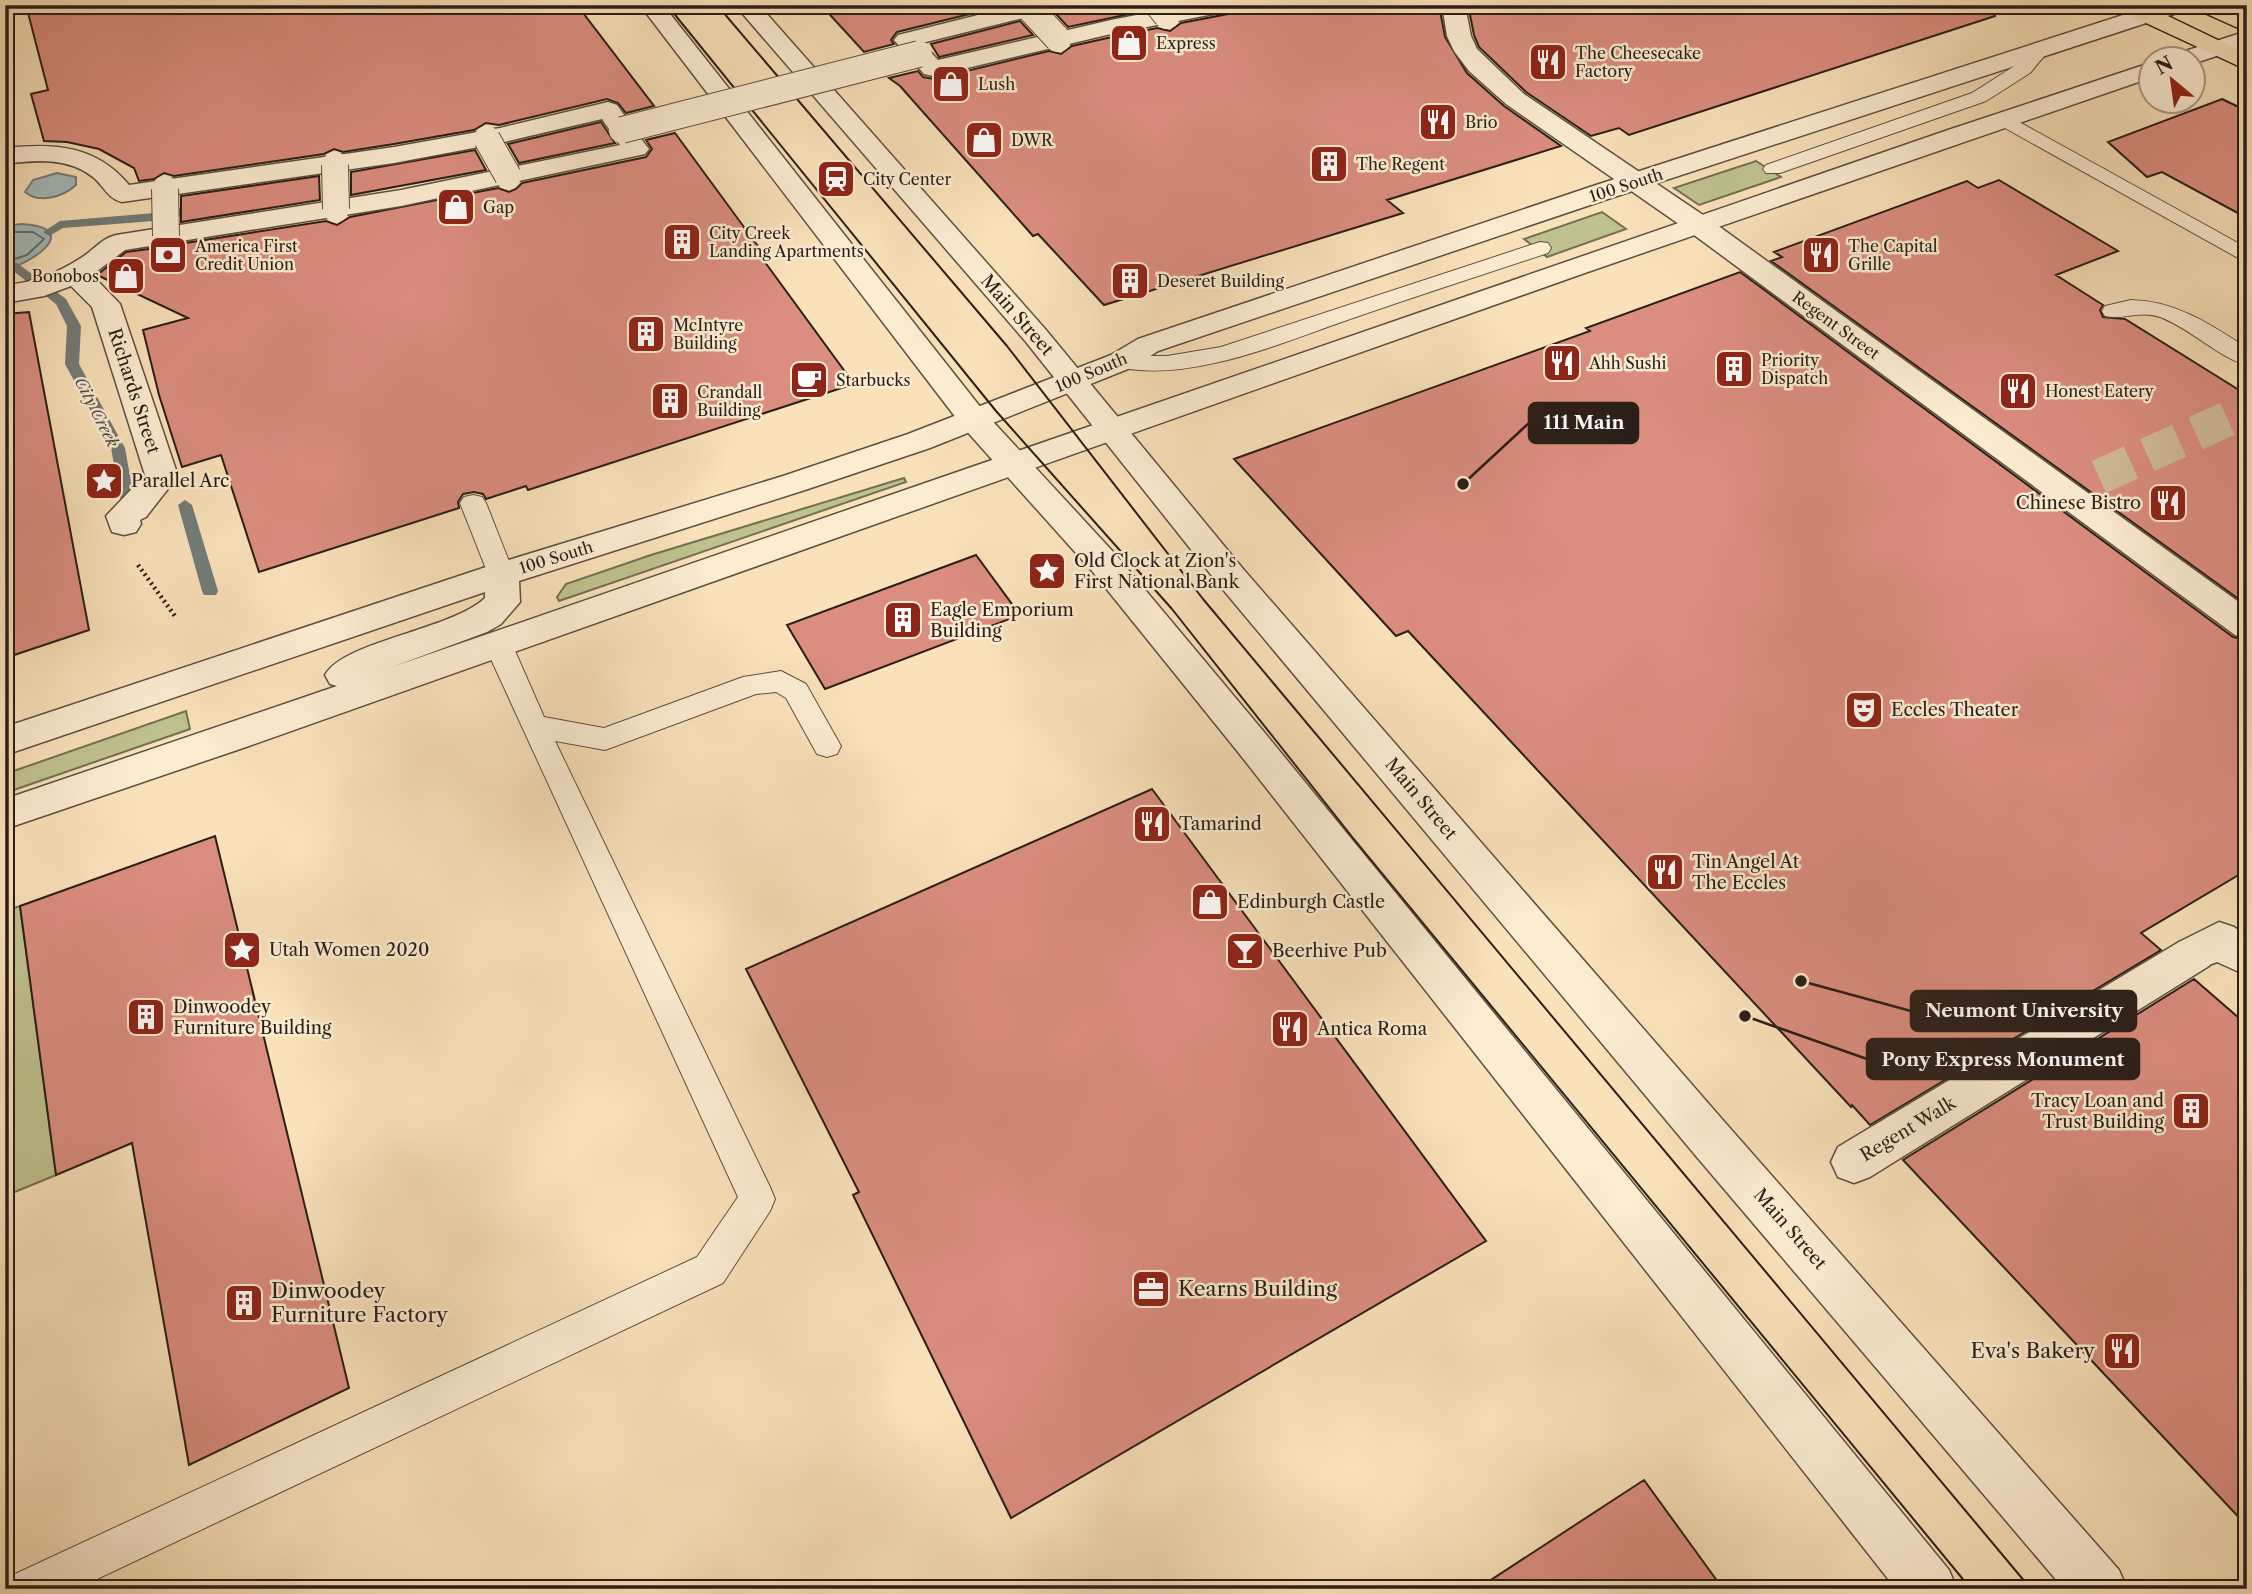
<svg xmlns="http://www.w3.org/2000/svg" width="2252" height="1594" viewBox="0 0 2252 1594" font-family="'Libre Caslon Text',serif">
  <rect width="100%" height="100%" fill="#f9e1b9"/>
  <filter id="stains"><feTurbulence type="fractalNoise" baseFrequency=".00286" numOctaves="4"/><feColorMatrix values="0 0 0 0 .2 0 0 0 0 .09 0 0 0 0 .02 0 0 0 .5 -.17"/></filter>
  <radialGradient id="worn" r=".72"><stop offset=".6" stop-color="#630" stop-opacity="0"/><stop offset="1" stop-color="#630" stop-opacity=".3"/></radialGradient>
  <path fill="#bfc28e" stroke="#747053" stroke-width="2" d="M1756,161L1781,177L1699,205L1674,188Z
    M1602,212L1626,229L1547,257L1524,239Z
    M904,478L906,482L559,601L557,597L566,584L651,555Z
    M186,711L190,729L5,793V774Z
    M20,906L56,1175L5,1196V911Z"/>
  <path fill="#a2bbba" stroke="#727c79" stroke-width="2" d="M57,173L76,177V185C63,197 39,204 25,192L33,180Z
    M22,224C82,228 35,262 5,270V226Z"/>
  <g fill="none" stroke-linecap="round" stroke-linejoin="round">
    <path stroke="#666c69" stroke-width="2" d="M5,232H33L44,239L27,255L5,262"/>
    <path fill="#727c79" fill-rule="evenodd" d="M203,204L207,205V211L154,221L63,228L49,236L43,232L60,221L154,213Z
      M17,263L66,299L81,326L79,364L125,448L134,498L132,501L127,503L120,498L111,448L65,364L67,326L56,304L12,270V264Z
      M185,500L192,505L218,591L216,595H204L202,591L178,505Z"/>
  </g>
  <path fill="#db8d7f" stroke="#2a1e18" stroke-width="2" d="M26,5H577L654,106L626,113L618,103L607,99L499,125L486,123L474,130L394,144L343,152L334,149L324,154L174,176L164,173L154,179L139,181L134,168L99,149L67,142L44,141L31,94L48,90Z
    M821,5H1006L897,32L891,40L894,44L864,52Z
    M1060,5H1143L1144,11L1068,27L1055,13Z
    M1237,5H1439L1445,37L1467,73L1504,106L1561,146L1387,200L1403,213L1104,305L1038,234L1033,236L900,86L889,78L918,71L923,77L934,79L1049,51L1061,54L1072,46L1112,37L1157,28L1170,31L1181,23L1233,13Z
    M1468,5H1993L1995,16L1629,135L1619,128L1591,136L1526,92L1479,47L1474,35Z
    M1020,21L1033,35L939,57L931,44Z
    M2222,99L2247,111V218L2162,172L2147,177L2108,142Z
    M601,122L615,143L519,163L508,144Z
    M675,133L763,253L759,254L854,384L528,490L526,486L486,499L483,494L474,492L463,494L458,502L459,508L259,572L221,455L182,467L159,395L143,330L188,318L97,275L126,252L156,248L167,252L179,244L326,221L337,225L350,217L498,188L509,192L516,189L522,183L646,157L652,149L646,140Z
    M475,150L486,170L351,195V172Z
    M319,176L320,200L181,222V196Z
    M1999,180L2118,251L2056,275L2103,305L2100,310L2103,317L2125,319L2247,395V605L1771,261L1782,257L1774,252L1967,181L1978,188Z
    M1740,272L2233,637L2247,640V870L2141,933L2161,950L1870,1125L1852,1105L1851,1107L1408,631L1396,636L1234,459L1590,331L1586,328Z
    M29,312L89,630L5,658V314Z
    M976,555L1020,615L825,689L787,625Z
    M1152,789L1486,1241L1011,1518L853,1195L859,1192L746,969Z
    M215,836L349,1388L189,1465L132,1143L56,1175L20,906Z
    M2194,979L2247,1025V1526L1903,1160Z
    M1644,1480L1723,1589H1477Z"/>
  <g fill="none" stroke-linecap="round" stroke-linejoin="round">
    <path stroke="#d0ba99" stroke-width="35" stroke-dasharray="35 18" stroke-linecap="butt" d="M2099,477L2247,410"/>
    <defs>
      <path id="service" d="M2040,44L2049,50L2030,73L1986,101L1780,173H1766L1763,169L1766,165L1972,93L2016,65L2033,46Z
        M2003,113L2247,248V263L1996,123L1993,119Z
        M1540,242L1548,243L1551,248L1548,253C1484,274 1420,295 1356,317C1285,341 1189,385 1114,366L1110,361L1114,356H1167L1221,347Z
        M2131,300C2176,301 2210,324 2247,348V365C2219,358 2190,328 2160,317C2140,310 2123,320 2105,316L2102,311L2105,306Z
        M473,495L482,497L486,503L514,574L510,580L501,583L492,580L488,574L460,503L464,497Z
        M498,634L508,637L512,644L544,717L604,728L743,677L781,671L806,684L841,746L837,754L827,757L817,754L786,698L776,692L756,694L605,750L555,741L770,1187L775,1199L770,1211L723,1283L76,1589H9L15,1574L697,1257L738,1197L484,644L488,637Z"/>
      <path id="pedestrian" d="M1018,5H1058L1055,10L922,43L938,60L1111,20L1187,5H1235L1232,10L1224,12L1111,34L933,76L924,74L894,40L898,35Z
        M608,102L617,105L645,144L649,149L645,154L401,206L125,250L92,275L120,304L178,476L146,517L140,520L141,524L136,532L124,535L112,532L106,516L145,475L92,307L71,286L44,296L5,303V285C34,283 60,272 84,256C95,248 103,238 116,235L401,190L620,145L602,119L500,143L394,163L122,202C107,198 104,186 93,177C68,157 34,160 5,164V148C54,143 96,145 129,185L394,147L500,128Z
        M2194,937L2209,942L2215,954L2209,966L1870,1177L1854,1183L1838,1177L1831,1162L1838,1147L2179,942Z"/>
      <path id="minor" d="M640,5H663L985,413L1116,555L1264,732L1949,1570L1957,1589H1896L1238,752L1092,571L963,427Z
        M735,5H759L1046,330L1244,570L1728,1126L2119,1570L2127,1589H2064L1696,1156L1220,586L1026,342Z
        M1442,5H1465L1471,36L1477,49L1524,94L1706,217L2247,608V638L2235,635L1686,229L1506,104L1469,71L1454,51L1447,36Z
        M2219,922L2234,927L2242,933L2247,932V968L2237,971L2217,962L2194,971L2179,966L2173,954L2179,942Z"/>
      <path id="tertiary" d="M2154,5H2189L2186,10L1608,199L1158,351L1133,367L930,448L805,490L519,581L520,602L501,624L487,632L392,667L1948,130L2150,63V78L1582,274L246,747L5,829V799L337,686L330,684L325,675C344,641 451,630 485,598V592L5,755V727L489,566L783,476L908,434L1111,355L1138,339L1590,187Z
        M2247,31V46L2192,64V60H2169L2173,55Z"/>
      <path id="primary" d="M2115,5H2145L2247,54V70L2118,10Z
        M2195,5H2225L2247,16V32L2198,10Z"/>
    </defs>
    <use href="#service" stroke="#5e4f40" stroke-width="2"/>
    <use href="#pedestrian" stroke="#5e4f40" stroke-width="3"/>
    <use href="#minor" stroke="#5e4f40" stroke-width="3"/>
    <use href="#tertiary" stroke="#5e4f40" stroke-width="3"/>
    <use href="#primary" stroke="#2a1e18" stroke-width="3"/>
    <path stroke="#2a1e18" stroke-width="4.5" stroke-dasharray="2 3.5" stroke-linecap="butt" d="M138,565L175,616"/>
    <use href="#service" fill="#fbecd2" fill-rule="evenodd"/>
    <use href="#pedestrian" fill="#fbecd2" fill-rule="evenodd"/>
    <use href="#minor" fill="#fbecd2" fill-rule="evenodd"/>
    <use href="#tertiary" fill="#fbecd2" fill-rule="evenodd"/>
    <use href="#primary" fill="#f9e1b9" fill-rule="evenodd"/>
    <path stroke="#2a1e18" stroke-width="2" d="M667,5L996,411L1172,609L1353,838L1971,1589
      M717,5L1007,346L1203,599L2031,1589"/>
    <defs>
      <path id="pedestrian-bridge" d="M1158,5L1167,16
        M1031,10L1058,39
        M622,130L919,54
        M487,139L508,176
        M335,165L336,209
        M165,189L166,236"/>
    </defs>
    <use href="#pedestrian-bridge" stroke="#5e4f40" stroke-width="28" stroke-linecap="butt"/>
    <use href="#pedestrian-bridge" stroke="#fbecd2" stroke-width="26"/>
  </g>
  <defs>
    <symbol id="shop-square" viewBox="-11 -11 22 22"><rect x="-9" y="-9" width="18" height="18" rx="4" fill="#8f2418" stroke="#fbecd2"/><path d="M-5-2.5h2.3a2.7 3.5 0 0 1 5.4 0H5L5.5 6h-11ZM-1.5-2.5h3a1.5 2.3 0 0 0-3 0Z" fill="#fff"/></symbol>
    <symbol id="restaurant-square" viewBox="-11 -11 22 22"><rect x="-9" y="-9" width="18" height="18" rx="4" fill="#8f2418" stroke="#fbecd2"/><path d="M-5-6h1v4h1v-4h1v4h1v-4h1v5L-1.5 .5V6h-2V.5L-5-1ZM5-6V6H3V1.5H1.5Q1.5-4 5-6Z" fill="#fff"/></symbol>
    <symbol id="building-square" viewBox="-11 -11 22 22"><rect x="-9" y="-9" width="18" height="18" rx="4" fill="#8f2418" stroke="#fbecd2"/><path d="M-4-6H4V6H1V3H-1V6H-4ZM-2.5-4.3h1.7v1.8h-1.7ZM.8-4.3h1.7v1.8H.8ZM-2.5-1h1.7V.8h-1.7ZM.8-1h1.7V.8H.8Z" fill="#fff"/></symbol>
    <symbol id="station-square" viewBox="-11 -11 22 22"><rect x="-9" y="-9" width="18" height="18" rx="4" fill="#8f2418" stroke="#fbecd2"/><path d="M-3-6H3Q5-6 5-4V2Q5 4 3 4L4.5 6H3L1.5 4h-3L-3 6H-4.5L-3 4Q-5 4-5 2V-4Q-5-6-3-6ZM-3.5-4v3h7v-3ZM-3.5 1v1.5H-2V1ZM2 1v1.5H3.5V1Z" fill="#fff"/></symbol>
    <symbol id="bank-square" viewBox="-11 -11 22 22"><rect x="-9" y="-9" width="18" height="18" rx="4" fill="#8f2418" stroke="#fbecd2"/><path d="M-6-4H6V4H-6ZM0-2.3a2.3 2.3 0 1 0 0 4.6a2.3 2.3 0 1 0 0-4.6Z" fill="#fff"/></symbol>
    <symbol id="cafe-square" viewBox="-11 -11 22 22"><rect x="-9" y="-9" width="18" height="18" rx="4" fill="#8f2418" stroke="#fbecd2"/><path d="M-5.5-4.5H6V0H3Q3 3.5 0 3.5H-2.5Q-5.5 3.5-5.5 0ZM3-3.2v2h1.7v-2ZM-6 4.5H4V6H-6Z" fill="#fff"/></symbol>
    <symbol id="sight-square" viewBox="-11 -11 22 22"><rect x="-9" y="-9" width="18" height="18" rx="4" fill="#8f2418" stroke="#fbecd2"/><path d="M0-6L1.8-2.2L6-1.7L2.9 1.2L3.7 5.4L0 3.3L-3.7 5.4L-2.9 1.2L-6-1.7L-1.8-2.2Z" fill="#fff"/></symbol>
    <symbol id="theatre-square" viewBox="-11 -11 22 22"><rect x="-9" y="-9" width="18" height="18" rx="4" fill="#8f2418" stroke="#fbecd2"/><path d="M-5-5.5Q0-4 5-5.5V0Q5 5 0 6Q-5 5-5 0ZM-3.3-2.5H-1v1.5H-3.3ZM1-2.5H3.3v1.5H1ZM-2.8 1Q0 5.5 2.8 1Z" fill="#fff"/></symbol>
    <symbol id="bar-square" viewBox="-11 -11 22 22"><rect x="-9" y="-9" width="18" height="18" rx="4" fill="#8f2418" stroke="#fbecd2"/><path d="M-6-5H6L.8 .8V4.5H3.5V6h-7V4.5H-.8V.8Z" fill="#fff"/></symbol>
    <symbol id="office-square" viewBox="-11 -11 22 22"><rect x="-9" y="-9" width="18" height="18" rx="4" fill="#8f2418" stroke="#fbecd2"/><path d="M-6-3h4V-5.5h4V-3h4V5H-6ZM-1-4.5V-3h2v-1.5ZM-6 0V1H6V0Z" fill="#fff"/></symbol>
  </defs>
  <g fill-rule="evenodd">
    <use href="#shop-square" x="1107" y="21" width="44" height="44"/>
    <use href="#restaurant-square" x="1526" y="40" width="44" height="44"/>
    <use href="#shop-square" x="929" y="62" width="44" height="44"/>
    <use href="#restaurant-square" x="1416" y="100" width="44" height="44"/>
    <use href="#shop-square" x="962" y="118" width="44" height="44"/>
    <use href="#building-square" x="1307" y="142" width="44" height="44"/>
    <use href="#station-square" x="814" y="157" width="44" height="44"/>
    <use href="#shop-square" x="434" y="185" width="44" height="44"/>
    <use href="#building-square" x="660" y="220" width="44" height="44"/>
    <use href="#bank-square" x="146" y="233" width="44" height="44"/>
    <use href="#restaurant-square" x="1799" y="233" width="44" height="44"/>
    <use href="#shop-square" x="104" y="254" width="44" height="44"/>
    <use href="#building-square" x="1108" y="259" width="44" height="44"/>
    <use href="#building-square" x="624" y="312" width="44" height="44"/>
    <use href="#restaurant-square" x="1540" y="341" width="44" height="44"/>
    <use href="#building-square" x="1712" y="347" width="44" height="44"/>
    <use href="#cafe-square" x="787" y="358" width="44" height="44"/>
    <use href="#restaurant-square" x="1996" y="369" width="44" height="44"/>
    <use href="#building-square" x="648" y="379" width="44" height="44"/>
    <use href="#sight-square" x="82" y="459" width="44" height="44"/>
    <use href="#restaurant-square" x="2146" y="481" width="44" height="44"/>
    <use href="#sight-square" x="1025" y="549" width="44" height="44"/>
    <use href="#building-square" x="881" y="598" width="44" height="44"/>
    <use href="#theatre-square" x="1842" y="688" width="44" height="44"/>
    <use href="#restaurant-square" x="1130" y="802" width="44" height="44"/>
    <use href="#restaurant-square" x="1643" y="850" width="44" height="44"/>
    <use href="#shop-square" x="1188" y="880" width="44" height="44"/>
    <use href="#sight-square" x="220" y="928" width="44" height="44"/>
    <use href="#bar-square" x="1223" y="929" width="44" height="44"/>
    <use href="#building-square" x="124" y="995" width="44" height="44"/>
    <use href="#restaurant-square" x="1268" y="1007" width="44" height="44"/>
    <use href="#building-square" x="2169" y="1089" width="44" height="44"/>
    <use href="#office-square" x="1129" y="1267" width="44" height="44"/>
    <use href="#building-square" x="222" y="1281" width="44" height="44"/>
    <use href="#restaurant-square" x="2100" y="1329" width="44" height="44"/>
  </g>
  <g text-anchor="middle" stroke-width="5" stroke-linejoin="round" paint-order="stroke">
    <g font-size="16" fill="#2a1e18" stroke="#fbecd2" text-anchor="start">
      <text x="1156" y="49">Express</text>
      <text x="1575" y="59">The Cheesecake<tspan x="1575" dy="18">Factory</tspan></text>
      <text x="978" y="90">Lush</text>
      <text x="1465" y="128">Brio</text>
      <text x="1011" y="146">DWR</text>
      <text x="1356" y="170">The Regent</text>
      <text x="863" y="185">City Center</text>
      <text x="483" y="213">Gap</text>
      <text x="709" y="239">City Creek<tspan x="709" dy="18">Landing Apartments</tspan></text>
      <text x="195" y="252">America First<tspan x="195" dy="18">Credit Union</tspan></text>
      <text x="1848" y="252">The Capital<tspan x="1848" dy="18">Grille</tspan></text>
      <text x="99" y="282" text-anchor="end">Bonobos</text>
      <text x="1157" y="287">Deseret Building</text>
      <text x="673" y="331">McIntyre<tspan x="673" dy="18">Building</tspan></text>
      <text x="1761" y="366">Priority<tspan x="1761" dy="18">Dispatch</tspan></text>
      <text x="1589" y="369">Ahh Sushi</text>
      <text x="836" y="386">Starbucks</text>
      <text x="2045" y="397">Honest Eatery</text>
      <text x="697" y="398">Crandall<tspan x="697" dy="18">Building</tspan></text>
    </g>
    <g font-size="16" fill="#2a1e18" stroke="#fbecd2">
      <text transform="translate(1626 185) rotate(-18)" y="6">100 South</text>
      <text transform="translate(1836 325) rotate(36)" y="6">Regent Street</text>
      <text transform="translate(1091 372) rotate(-23)" y="6">100 South</text>
      <text transform="translate(556 557) rotate(-17)" y="6">100 South</text>
    </g>
    <g font-size="16" font-style="italic" fill="#4e4d49" stroke="#fbecd2">
      <text transform="translate(97 412) rotate(63)" y="6">City Creek</text>
    </g>
    <g font-size="18" fill="#2a1e18" stroke="#fbecd2">
      <text transform="translate(1017 315) rotate(49)" y="6">Main Street</text>
      <text transform="translate(134 391) rotate(72)" y="6">Richards Street</text>
      <text transform="translate(1421 799) rotate(50)" y="6">Main Street</text>
      <text transform="translate(1908 1129) rotate(-31)" y="6">Regent Walk</text>
      <text transform="translate(1790 1229) rotate(49)" y="6">Main Street</text>
    </g>
    <g font-size="18" fill="#2a1e18" stroke="#fbecd2" text-anchor="start">
      <text x="131" y="487">Parallel Arc</text>
      <text x="2141" y="509" text-anchor="end">Chinese Bistro</text>
      <text x="1074" y="567">Old Clock at Zion's<tspan x="1074" dy="21">First National Bank</tspan></text>
      <text x="930" y="616">Eagle Emporium<tspan x="930" dy="21">Building</tspan></text>
      <text x="1891" y="716">Eccles Theater</text>
      <text x="1179" y="830">Tamarind</text>
      <text x="1692" y="868">Tin Angel At<tspan x="1692" dy="21">The Eccles</tspan></text>
      <text x="1237" y="908">Edinburgh Castle</text>
      <text x="269" y="956">Utah Women 2020</text>
      <text x="1272" y="957">Beerhive Pub</text>
      <text x="173" y="1013">Dinwoodey<tspan x="173" dy="21">Furniture Building</tspan></text>
      <text x="1317" y="1035">Antica Roma</text>
      <text x="2164" y="1107" text-anchor="end">Tracy Loan and<tspan x="2164" dy="21">Trust Building</tspan></text>
    </g>
    <g font-size="21" fill="#2a1e18" stroke="#fbecd2" text-anchor="start">
      <text x="1178" y="1296">Kearns Building</text>
      <text x="271" y="1298">Dinwoodey<tspan x="271" dy="24">Furniture Factory</tspan></text>
      <text x="2095" y="1358" text-anchor="end">Eva's Bakery</text>
    </g>
  </g>
  <path fill="none" stroke="#2a1e18" stroke-width="2.5" d="M1463 484L1529 423M1801 981L1911 1011M1745 1016L1867 1059"/>
  <g fill="#2a1e18" stroke="#fbecd2" stroke-width="2.5">
    <circle cx="1463" cy="484" r="7"/>
    <circle cx="1801" cy="981" r="7"/>
    <circle cx="1745" cy="1016" r="7"/>
  </g>
  <g fill="#2a1e18" stroke="#2a1e18" stroke-width="2.5">
    <rect x="1529" y="403" width="109" height="40" rx="7"/>
    <rect x="1911" y="991" width="225" height="40" rx="7"/>
    <rect x="1867" y="1039" width="272" height="40" rx="7"/>
  </g>
  <g font-size="19" text-anchor="middle" font-weight="bold" fill="#fff">
    <text x="1584" y="429">111 Main</text>
    <text x="2024" y="1017">Neumont University</text>
    <text x="2003" y="1066">Pony Express Monument</text>
  </g>
  <rect width="2252" height="1594" fill="none" stroke="#f9e1b9" stroke-width="28"/>
  <rect x="7" y="7" width="2238" height="1580" fill="none" stroke="#2a1e18" stroke-width="3.5"/>
  <rect x="14" y="14" width="2224" height="1566" fill="none" stroke="#2a1e18" stroke-width="2"/>
  <g transform="translate(2172 80) rotate(331)"><circle r="33" fill="#fbecd2" stroke="#a79a88" stroke-width="2"/>
  <path d="M0-5L12 26L0 18L-12 26Z" fill="#8f2418"/>
  <text y="-10" font-size="19" font-weight="bold" text-anchor="middle" fill="#2a1e18">N</text>
  </g>
  <rect width="100%" height="100%" filter="url(#stains)"/>
  <rect width="100%" height="100%" fill="url(#worn)"/>
</svg>
